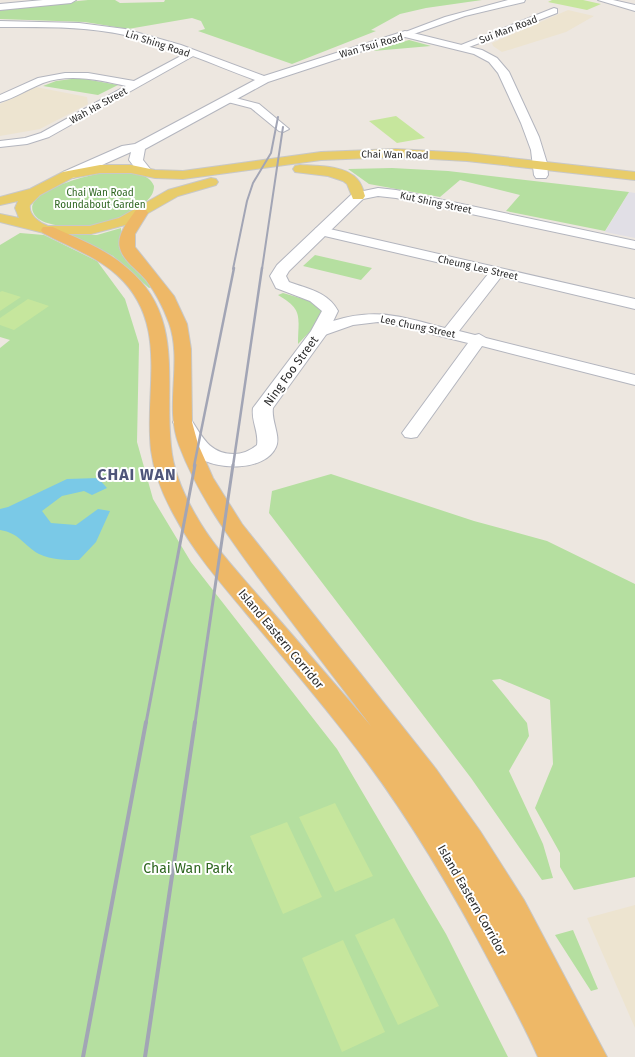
<svg xmlns="http://www.w3.org/2000/svg" width="635" height="1057" viewBox="0 0 635 1057" font-family="'Fira Sans',sans-serif">
  <rect width="100%" height="100%" fill="#ede7e0"/>
  <path fill="#e1dfe6" d="M629,192L635,193V238L605,232Z"/>
  <path fill="#ede4d0" d="M568,10L594,16L566,32L502,52L493,46L492,43Z
    M36,87L87,97L88,104L40,129L0,136V104Z
    M635,905V1028L587,918Z"/>
  <path fill="#b5dfa0" d="M88,0H115L120,3L164,2L165,0H482L426,8L400,14L371,30L376,31L292,64L198,31L205,29L201,21L192,18L128,29L85,22L0,19V9Z
    M409,40L431,46L373,51Z
    M79,78L118,85L98,95L43,86L56,81Z
    M392,168L448,171L629,192L605,231L506,211L520,195L460,180L440,197L369,184L348,169Z
    M109,172C123,172 148,170 154,186C154,199 142,204 133,210C122,217 111,221 99,224C84,227 40,230 33,212C24,190 95,173 109,172Z
    M121,228L122,255L152,287L149,288L113,256L69,235H97Z
    M20,233L44,235L97,261L125,299L139,344L137,442L153,499L191,562L337,749L446,934L508,1057H0V348L10,340L0,337V245Z
    M315,255L372,268L361,280L303,266Z
    M283,293L317,303L324,308L322,319L298,344C298,317 304,310 278,295Z
    M331,474L474,521L547,541L635,584V877L574,890L560,867V853L535,808L553,764L550,700L500,679L492,680L527,723L529,736L509,771L543,844L553,878L542,880L471,778L269,513L272,491Z
    M573,930L598,989L591,991L555,935Z"/>
  <path fill="#c6e69d" d="M552,0H583L601,4L587,10L548,2Z
    M396,116L425,138L397,143L369,121Z
    M2,291L21,297L0,311V292Z
    M28,299L49,306L14,330L0,325V318Z
    M335,803L373,876L335,892L299,817Z
    M287,822L322,897L283,914L250,836Z
    M394,918L439,1006L398,1025L355,935Z
    M343,940L385,1032L342,1052L302,958Z"/>
  <path fill="#7ac9e7" d="M98,478L107,488L92,495L84,491L62,496L42,511L51,523L76,525L98,509L110,511L96,542L79,560C65,560 52,560 39,554C24,546 20,533 0,530V509L8,507L67,479Z"/>
  <g fill="none" stroke-linecap="round" stroke-linejoin="round">
    <defs>
      <path id="minor" d="M508,0H525L524,2L465,16L408,36H402L400,34L445,17Z
        M598,0H613L635,5V11Z
        M554,8L557,9V13L464,49L461,50L456,47Z
        M192,50L195,51L197,53L195,55L49,137L27,144L0,147V141L25,138L41,133L126,86C100,80 69,73 43,83C28,89 15,98 0,102V95L38,78L65,73H88L134,81Z
        M228,96L259,104L289,129L283,132L279,131L251,108L224,101L223,99Z
        M378,188L396,190L635,241V249L396,198L378,196L358,200L352,196L354,193Z
        M321,227L635,299V309L501,277L459,331L475,335L479,334L486,338L635,375V385L482,346L417,437L411,438L405,437L402,433L468,343L387,323L378,322L353,325L319,337L313,335L311,332C315,326 326,323 333,321C376,307 403,317 445,328L488,274L316,234L314,231L316,228Z"/>
      <path id="tertiary" d="M43,0H76L71,3L0,10V4Z
        M0,21L79,23L125,29L181,45L264,76L405,31L482,50L497,58L509,72L539,137L547,163L548,175L546,178H536L534,175L531,150L521,123L498,73L489,62L474,54L405,37L268,82L145,149L143,160L151,170L149,173H139L129,160L131,152L73,178H63L61,175L63,172L122,146L135,144L255,80C212,64 170,45 125,35C84,26 42,27 0,27Z
        M358,192L363,193L365,196L363,199L289,271L286,276L289,282C308,289 328,292 338,311L328,332L273,408C271,421 281,436 276,447C265,472 216,470 198,457C186,449 180,434 173,422L176,418L183,416L190,418C202,436 209,454 234,454C242,454 250,451 257,445C259,432 251,421 253,408L311,331L322,311L310,301L276,288L270,276L277,265L353,193Z"/>
      <path id="primary" d="M396,149L467,153L635,172V180L467,161L396,157L321,160L183,179L155,178L131,173H100L72,178L40,195L30,205C28,215 40,223 48,226H90L119,218L168,190L211,178L216,179L218,182L216,185L178,196L129,224L91,234H48L0,222V214L19,218L15,208L18,201L0,205V197L30,189L63,172L100,165H131L155,170L183,171L321,152Z
        M300,165C317,166 345,165 357,179C362,184 363,190 365,196L363,199H353L347,184L343,181L328,176L295,172L293,169L295,166Z"/>
      <path id="trunk" d="M141,209L146,210L148,213L135,234V247L174,296L187,324L191,349L192,422L198,444L213,478L242,524L436,769L480,831L524,900L607,1057H538C525,1027 508,997 493,968C451,888 405,810 350,740C316,696 280,654 245,612C219,581 193,551 174,515C163,495 154,473 151,450C144,388 170,323 117,275C96,256 67,246 43,233L41,230L43,227H53C78,239 106,249 127,268C185,316 164,381 171,446C173,470 183,493 195,514C212,545 237,571 260,598C297,640 334,683 371,726C338,683 305,639 272,596C237,548 200,501 179,445C164,406 183,362 169,323C163,307 156,293 146,280C138,270 123,261 120,248C116,235 129,220 136,210Z"/>
    </defs>
    <use href="#minor" stroke="#b3b5be" stroke-width="2"/>
    <use href="#tertiary" stroke="#b3b5be" stroke-width="2"/>
    <use href="#primary" stroke="#c8c8c8" stroke-width="2"/>
    <use href="#trunk" stroke="#c8c8c8" stroke-width="2"/>
    <use href="#minor" fill="#fff" fill-rule="evenodd"/>
    <use href="#tertiary" fill="#fff" fill-rule="evenodd"/>
    <use href="#primary" fill="#e8cc6a" fill-rule="evenodd"/>
    <use href="#trunk" fill="#eeb867" fill-rule="evenodd"/>
    <path stroke="#a2a5b5" stroke-width="2" d="M233,269L247,201L253,183L271,153L278,117
      M262,269L283,127"/>
    <path stroke="#a2a5b5" stroke-width="2.5" d="M194,466L234,268
      M233,466L262,268"/>
    <path stroke="#a2a5b5" stroke-width="3" d="M146,723L195,465
      M195,723L233,465"/>
    <path stroke="#a2a5b5" stroke-width="4" d="M83,1057L146,722
      M145,1057L195,722"/>
  </g>
  <g text-anchor="middle" stroke-width="4" stroke-linejoin="round" paint-order="stroke">
    <g font-size="10" fill="#2c2c2c" stroke="#fff">
      <text transform="translate(508 29) rotate(-21)" y="4">Sui Man Road</text>
      <text transform="translate(158 43) rotate(18)" y="4">Lin Shing Road</text>
      <text transform="translate(371 45) rotate(-16)" y="4">Wan Tsui Road</text>
      <text transform="translate(98 105) rotate(-29)" y="4">Wah Ha Street</text>
      <text transform="translate(395 154) rotate(1)" y="4">Chai Wan Road</text>
      <text transform="translate(436 202) rotate(12)" y="4">Kut Shing Street</text>
      <text transform="translate(478 267) rotate(13)" y="4">Cheung Lee Street</text>
      <text transform="translate(418 326) rotate(12)" y="4">Lee Chung Street</text>
    </g>
    <g font-size="10" fill="#2e6620" stroke="#fff">
      <text x="100" y="196">Chai Wan Road<tspan x="100" dy="12">Roundabout Garden</tspan></text>
    </g>
    <g font-size="12" fill="#2c2c2c" stroke="#fff">
      <text transform="translate(291 371) rotate(-54)" y="4">Ning Foo Street</text>
      <text transform="translate(281 639) rotate(50)" y="4">Island Eastern Corridor</text>
      <text transform="translate(472 900) rotate(60)" y="4">Island Eastern Corridor</text>
    </g>
    <g font-size="14" fill="#2e6620" stroke="#fff">
      <text x="188" y="873">Chai Wan Park</text>
    </g>
    <g font-size="16" font-weight="bold" letter-spacing="1" fill="#4f567a" stroke="#fff">
      <text x="137" y="480">CHAI WAN</text>
    </g>
  </g>
</svg>
